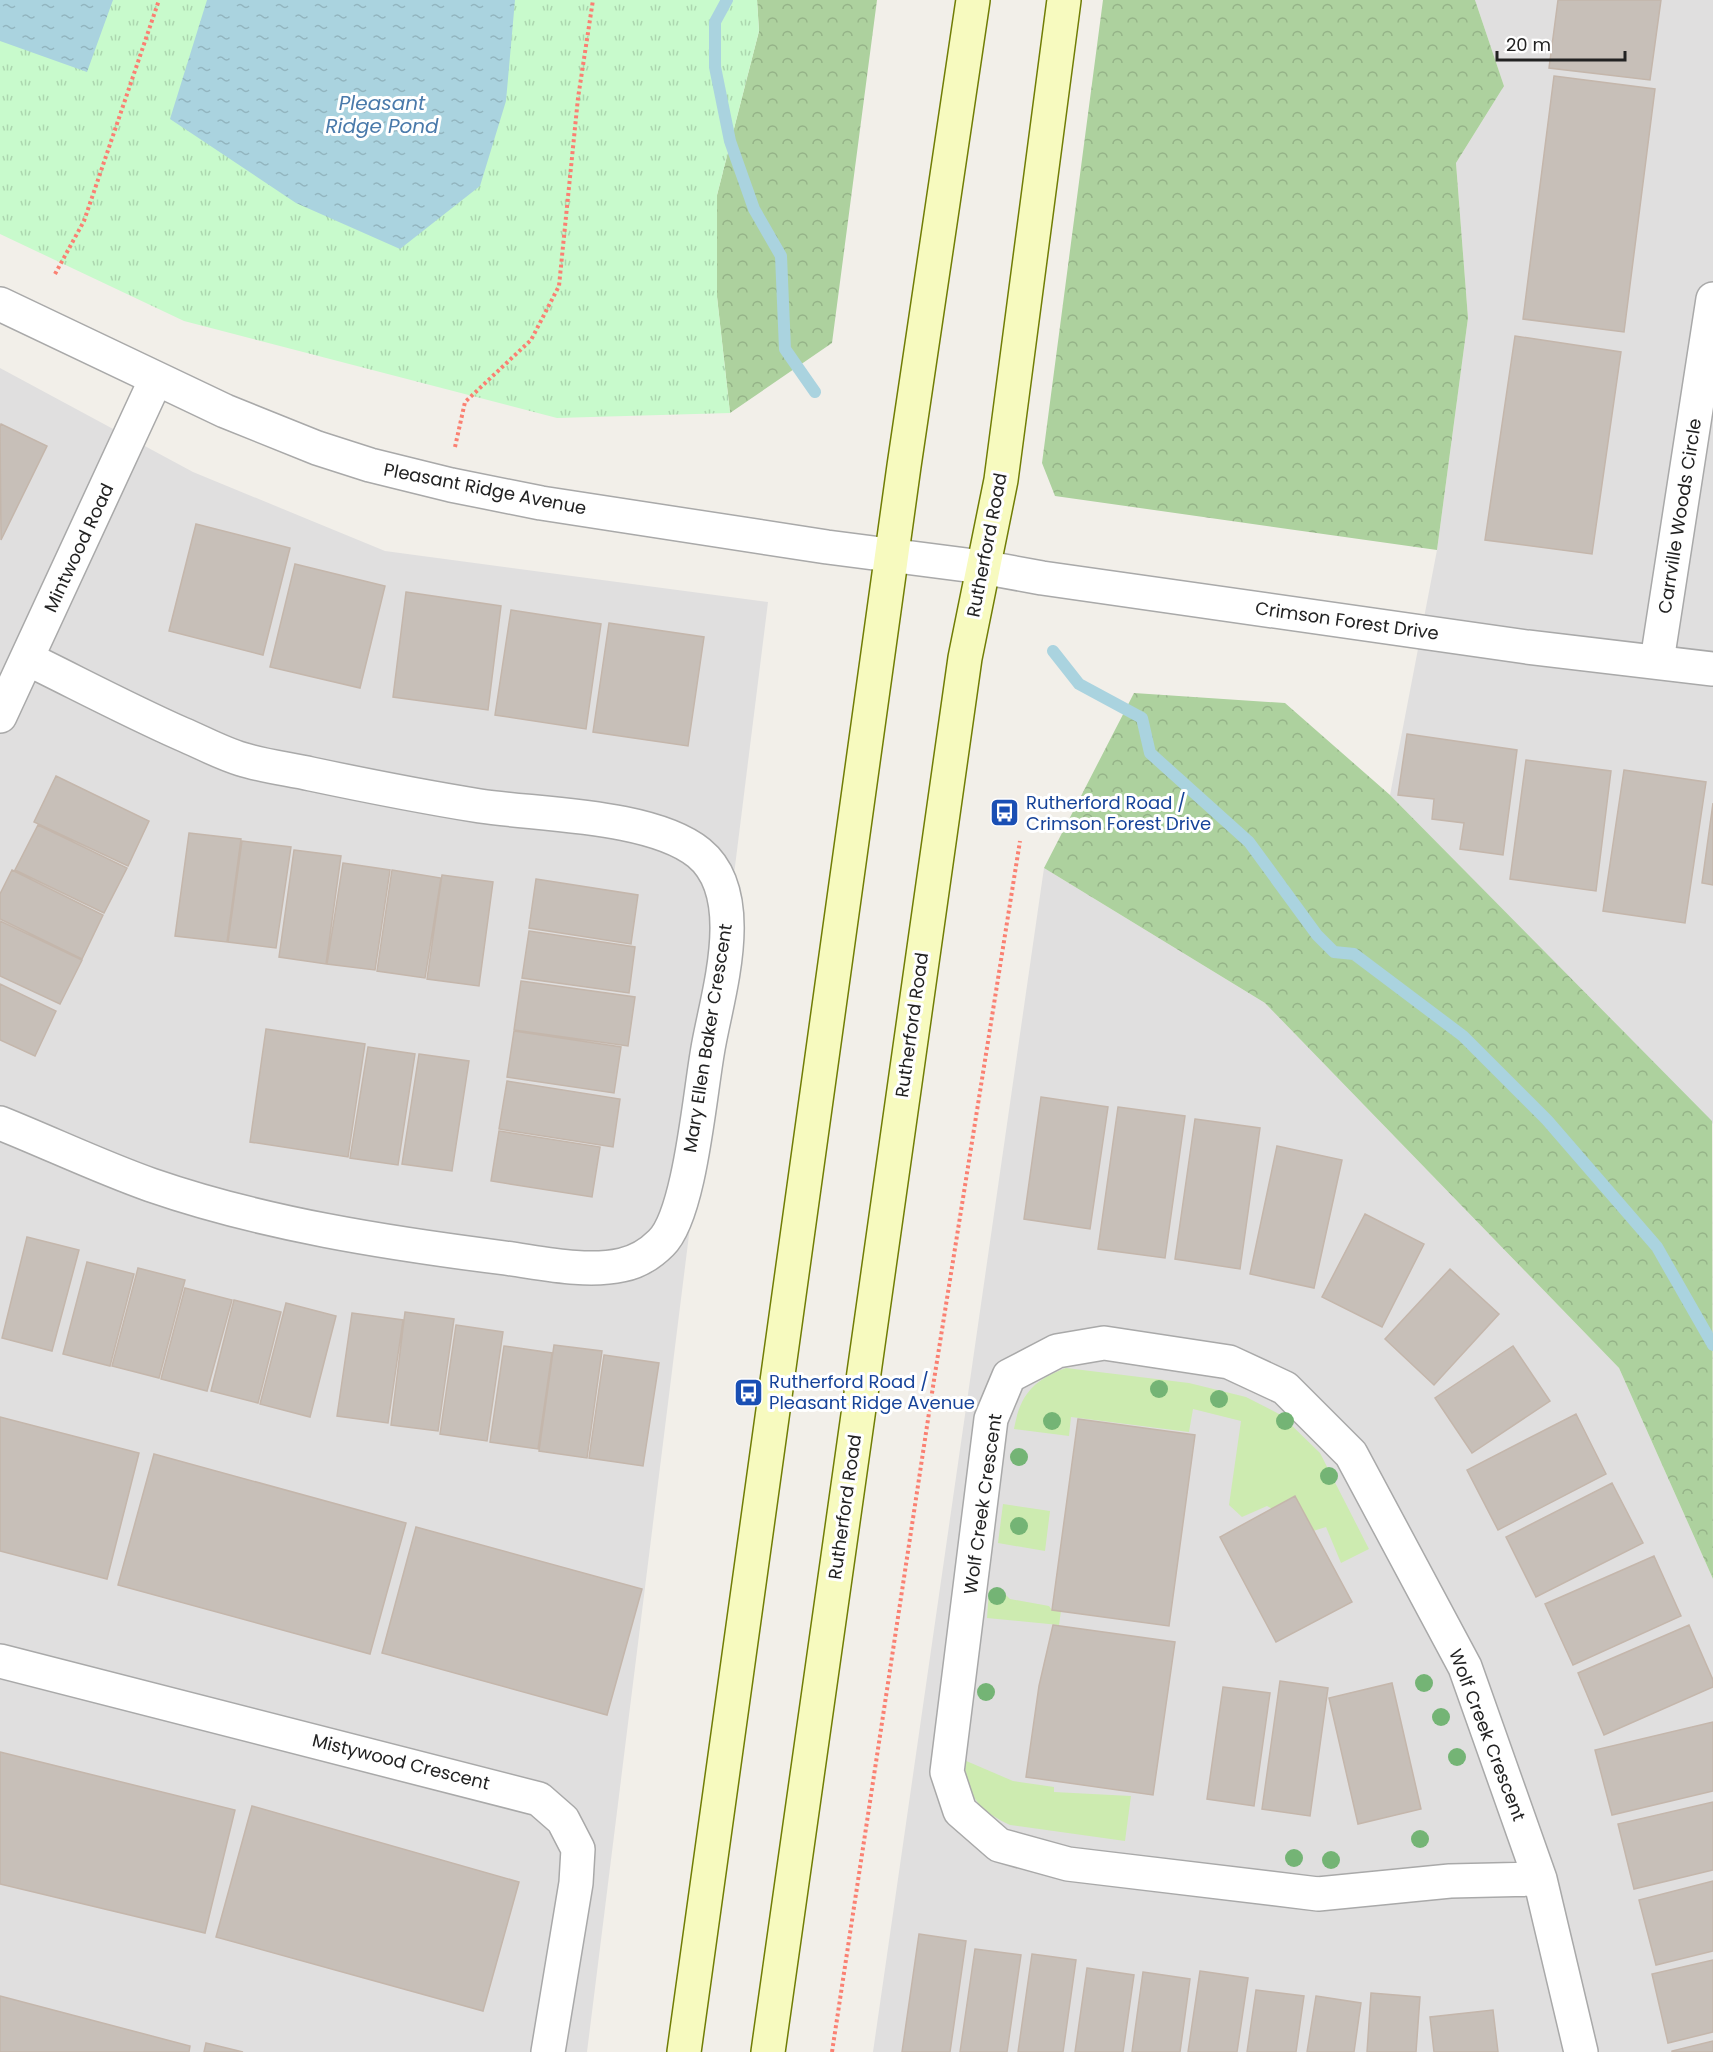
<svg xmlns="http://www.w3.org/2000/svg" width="1713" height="2052" viewBox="0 0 1713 2052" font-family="Poppins,sans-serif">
  <defs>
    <pattern id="forest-crowns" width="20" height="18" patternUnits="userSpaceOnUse" patternTransform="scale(1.5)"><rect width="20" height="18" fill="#add19e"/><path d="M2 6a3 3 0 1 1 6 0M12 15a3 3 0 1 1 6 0" fill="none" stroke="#95b388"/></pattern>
    <pattern id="park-tufts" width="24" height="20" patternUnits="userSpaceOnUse" patternTransform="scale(1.5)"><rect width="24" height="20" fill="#c8facc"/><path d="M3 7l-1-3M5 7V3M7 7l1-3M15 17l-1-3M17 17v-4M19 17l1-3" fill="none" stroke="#acd6af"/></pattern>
    <pattern id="water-ripples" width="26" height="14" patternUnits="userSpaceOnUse" patternTransform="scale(1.5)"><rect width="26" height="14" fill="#aad3df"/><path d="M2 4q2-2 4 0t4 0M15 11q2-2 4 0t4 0" fill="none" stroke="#92b5bf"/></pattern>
  </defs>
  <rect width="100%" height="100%" fill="#f2efe9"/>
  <path fill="#e0dfdf" d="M1475,0H1713V1124L1390,795L1437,550L1468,318L1456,163L1504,86Z
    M0,368L193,472L385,551L768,602L587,2052H0Z
    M1044,868L1265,1003L1619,1368L1713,1579V2052H873Z"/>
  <path fill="#cdebb0" d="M1066,1368L1189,1383L1246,1397L1281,1415L1320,1453L1369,1549L1341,1563L1326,1527L1313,1531L1267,1506L1242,1517L1229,1505L1241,1421L1193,1409L1189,1432L1071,1417L1069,1436L1014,1429C1020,1395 1033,1380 1066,1368Z
    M1003,1504L1050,1511L1045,1551L998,1543Z
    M989,1590L1004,1593L1010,1599L1049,1606L1052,1610L1061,1611L1059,1625L987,1618Z
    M964,1760L1013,1781L1054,1787V1792L1131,1796L1125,1841L1010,1825C978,1810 967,1796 964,1760Z"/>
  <path fill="url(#forest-crowns)" d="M757,0H877L832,343L730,413L717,297V195L759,31Z
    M1103,0H1475L1504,86L1456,163L1468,318L1437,550L1055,496L1042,463Z
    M1134,693L1285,703L1390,795L1712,1121L1713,1579L1619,1368L1265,1003L1044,868Z"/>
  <path fill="url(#park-tufts)" d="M0,0H757L759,31L717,195V297L730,413L557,418L184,321L0,234Z"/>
  <path fill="url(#water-ripples)" d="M0,0H113L87,72L0,41Z
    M207,0H515L506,101L480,186L400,249L296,203L170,119Z"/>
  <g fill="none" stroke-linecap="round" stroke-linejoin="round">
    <path stroke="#aad3df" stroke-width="12" d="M727,0L715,22V67L730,141L754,209L781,256L785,349L815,392
      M1053,651L1079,684L1142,718L1150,753L1249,842L1317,935L1334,952L1354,954L1463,1036L1547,1120L1657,1247L1713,1345"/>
  </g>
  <path fill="#c7bfb8" stroke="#c4b6ab" stroke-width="1.5" d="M1558,0H1661L1650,80L1549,68Z
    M1554,76L1655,89L1624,332L1523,319Z
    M1515,336L1621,352L1592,554L1485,540Z
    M1,424L47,446L1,540L0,427Z
    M196,524L290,548L263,655L169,631Z
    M295,564L385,586L360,688L270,667Z
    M406,592L501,606L488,710L393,697Z
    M511,610L601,624L586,729L495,715Z
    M609,623L704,637L688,746L593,732Z
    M1407,734L1517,750L1503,855L1460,849L1464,823L1432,819L1434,799L1398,795Z
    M1526,760L1611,771L1596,891L1510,879Z
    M1624,770L1706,782L1685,923L1603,911Z
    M56,776L149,821L128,866L34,822Z
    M1713,803V885L1702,883Z
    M38,825L127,868L104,913L15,870Z
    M189,833L241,839L227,942L175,936Z
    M242,841L291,847L276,948L228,942Z
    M294,850L341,856L326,964L279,957Z
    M343,863L390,870L375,970L327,964Z
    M12,870L103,915L82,959L0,919V894Z
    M392,870L441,878L425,978L377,971Z
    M442,875L493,882L479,986L427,979Z
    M536,879L638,895L631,944L529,928Z
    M0,921L82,960L60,1004L0,976Z
    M529,931L635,947L629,993L522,978Z
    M521,981L635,997L628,1046L514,1030Z
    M0,984L56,1011L35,1056L0,1040Z
    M266,1029L365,1044L348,1157L250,1142Z
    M514,1031L621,1047L614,1093L507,1077Z
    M368,1047L415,1054L398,1165L350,1158Z
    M419,1054L469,1061L452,1171L402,1164Z
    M507,1081L620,1099L613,1147L499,1129Z
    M1041,1097L1108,1107L1090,1229L1024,1219Z
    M1118,1107L1185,1116L1165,1258L1098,1249Z
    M1195,1119L1260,1128L1240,1269L1175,1259Z
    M499,1131L600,1147L592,1197L491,1181Z
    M1277,1146L1342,1160L1314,1288L1250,1274Z
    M1365,1214L1424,1244L1382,1327L1322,1297Z
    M27,1237L79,1250L52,1351L2,1338Z
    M87,1262L134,1274L110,1366L63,1354Z
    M138,1268L185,1280L159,1378L112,1366Z
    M1450,1269L1499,1314L1434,1385L1385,1339Z
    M185,1288L232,1300L207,1391L161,1379Z
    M234,1300L281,1312L258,1403L211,1391Z
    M286,1303L336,1316L310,1417L260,1404Z
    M405,1312L454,1319L438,1431L391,1425Z
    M352,1313L403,1320L388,1423L337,1416Z
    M456,1325L503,1332L487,1441L440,1434Z
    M554,1345L602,1351L587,1458L539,1451Z
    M504,1346L552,1353L538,1449L490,1442Z
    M1513,1346L1550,1401L1472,1453L1435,1398Z
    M604,1355L659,1363L643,1466L589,1458Z
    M1576,1414L1606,1474L1498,1530L1467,1470Z
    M0,1417L139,1453L107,1579L0,1551Z
    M1078,1419L1195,1435L1169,1626L1052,1610Z
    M154,1454L406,1523L370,1654L118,1585Z
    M1612,1483L1643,1543L1536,1597L1506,1537Z
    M1295,1496L1352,1602L1276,1642L1220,1537Z
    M416,1527L642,1589L607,1715L382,1653Z
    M1654,1556L1681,1616L1573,1665L1545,1604Z
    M1053,1625L1175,1642L1153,1795L1026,1777L1039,1686Z
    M1689,1625L1713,1680V1687L1604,1735L1578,1673Z
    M1280,1681L1328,1688L1310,1816L1262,1809Z
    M1392,1683L1421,1809L1358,1824L1329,1698Z
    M1223,1687L1270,1693L1254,1806L1207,1799Z
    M1713,1722V1791L1612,1815L1595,1750Z
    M0,1752L235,1810L205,1933L0,1884Z
    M1713,1802V1870L1634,1889L1618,1824Z
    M252,1806L519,1882L483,2011L216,1937Z
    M1713,1881V1951L1656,1965L1639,1900Z
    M919,1934L966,1941L950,2052H902Z
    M975,1949L1021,1955L1007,2052H960Z
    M1032,1954L1076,1960L1063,2052H1018Z
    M1713,1960V2032L1668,2043L1652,1974Z
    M1087,1968L1134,1975L1123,2052H1075Z
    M1200,1971L1248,1978L1237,2052H1188Z
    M1143,1972L1190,1979L1180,2052H1132Z
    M1256,1990L1304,1996L1296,2052H1247Z
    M1371,1993L1420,1997L1416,2052H1367Z
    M0,1996L190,2046L189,2052H0Z
    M1316,1996L1361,2003L1354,2052H1307Z
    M1493,2010L1498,2052H1434L1430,2017Z
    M1713,2041V2052H1672V2051Z
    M206,2043L243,2052H204Z"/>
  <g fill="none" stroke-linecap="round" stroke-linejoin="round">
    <defs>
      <path id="minor" d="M1657,661L1713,299
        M0,716L156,379
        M0,1123C50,1143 100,1167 151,1185C264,1224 387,1243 505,1258C542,1263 586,1273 622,1265C637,1262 651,1253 661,1243C691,1214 700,1088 709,1043C719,989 749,894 699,853C652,815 541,815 480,806C424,797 368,786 311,774C288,769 263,766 241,759C221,753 201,742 182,734C130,711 79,684 28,659
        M0,1661L539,1799L563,1820L578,1849L576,1883L548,2052
        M1540,1879L1450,1881L1318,1894L1068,1864L999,1845L960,1811L947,1772L991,1419L1009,1376L1057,1351L1104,1343L1229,1362L1285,1388L1351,1454L1465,1667L1540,1879L1581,2052"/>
      <path id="tertiary" d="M0,304L225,411L317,448L370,465L451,485L541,503L827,547L982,567L1042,578L1527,647L1713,669"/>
      <path id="secondary" d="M684,2052L904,466L973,0
        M768,2052L965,658L1001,480L1064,0"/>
    </defs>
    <use href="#minor" stroke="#a9a9a9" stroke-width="36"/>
    <use href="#tertiary" stroke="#a9a9a9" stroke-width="36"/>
    <use href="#secondary" stroke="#707d05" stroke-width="36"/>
    <path stroke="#fa8072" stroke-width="4" stroke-dasharray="3 3" stroke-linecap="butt" d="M55,274L84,221L159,0
      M455,447L465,402L531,340L559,286L578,98L593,0
      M832,2052L934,1380L1020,841"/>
    <use href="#minor" stroke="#fff" stroke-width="33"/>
    <use href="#tertiary" stroke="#fff" stroke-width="33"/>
    <use href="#secondary" stroke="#f7fabf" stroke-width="33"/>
  </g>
  <g fill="#74b475">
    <circle cx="1159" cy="1389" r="9"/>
    <circle cx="1219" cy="1399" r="9"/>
    <circle cx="1052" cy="1421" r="9"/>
    <circle cx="1285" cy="1421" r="9"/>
    <circle cx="1019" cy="1457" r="9"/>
    <circle cx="1329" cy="1476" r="9"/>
    <circle cx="1019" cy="1526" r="9"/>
    <circle cx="997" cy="1596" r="9"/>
    <circle cx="1424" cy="1683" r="9"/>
    <circle cx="986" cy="1692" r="9"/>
    <circle cx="1441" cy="1717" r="9"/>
    <circle cx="1457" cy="1757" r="9"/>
    <circle cx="1420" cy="1839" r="9"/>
    <circle cx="1294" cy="1858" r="9"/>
    <circle cx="1331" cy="1860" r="9"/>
  </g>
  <defs>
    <symbol id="bus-square" viewBox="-11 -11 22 22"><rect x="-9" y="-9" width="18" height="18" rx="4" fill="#1a4fb4" stroke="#fff"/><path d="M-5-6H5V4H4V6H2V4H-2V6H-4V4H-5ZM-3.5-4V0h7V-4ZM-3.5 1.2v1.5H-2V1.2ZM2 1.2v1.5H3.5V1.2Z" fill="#fff"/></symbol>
  </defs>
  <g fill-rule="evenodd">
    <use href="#bus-square" x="988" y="796" width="33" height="33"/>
    <use href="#bus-square" x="732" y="1376" width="33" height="33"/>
  </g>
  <g text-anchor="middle" stroke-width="6" stroke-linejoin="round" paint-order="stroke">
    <g font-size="18" fill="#222" stroke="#fff">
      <text transform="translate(485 489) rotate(11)" y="6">Pleasant Ridge Avenue</text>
      <text transform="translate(1680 516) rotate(-81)" y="6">Carrville Woods Circle</text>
      <text transform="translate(987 545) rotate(-79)" y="6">Rutherford Road</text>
      <text transform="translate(79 548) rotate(-65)" y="6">Mintwood Road</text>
      <text transform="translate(1347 621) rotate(8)" y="6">Crimson Forest Drive</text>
      <text transform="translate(912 1025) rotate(-82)" y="6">Rutherford Road</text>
      <text transform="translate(708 1038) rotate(-81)" y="6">Mary Ellen Baker Crescent</text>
      <text transform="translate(983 1504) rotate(-82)" y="6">Wolf Creek Crescent</text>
      <text transform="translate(845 1507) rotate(-82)" y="6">Rutherford Road</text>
      <text transform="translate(1487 1735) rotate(69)" y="6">Wolf Creek Crescent</text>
      <text transform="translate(401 1762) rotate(14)" y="6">Mistywood Crescent</text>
    </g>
    <g font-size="18" fill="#164399" stroke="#fff" text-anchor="start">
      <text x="1026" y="809">Rutherford Road /<tspan x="1026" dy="21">Crimson Forest Drive</tspan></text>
      <text x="769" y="1388">Rutherford Road /<tspan x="769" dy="21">Pleasant Ridge Avenue</tspan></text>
    </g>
    <g font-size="20" font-style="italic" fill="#4a7aab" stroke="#fff">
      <text x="382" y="110">Pleasant<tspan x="382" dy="23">Ridge Pond</tspan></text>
    </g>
  </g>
  <path d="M1497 51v9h128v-9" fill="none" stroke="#222222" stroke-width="3"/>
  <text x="1506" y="51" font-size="18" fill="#222222" stroke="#ffffff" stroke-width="4.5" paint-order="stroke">20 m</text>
</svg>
